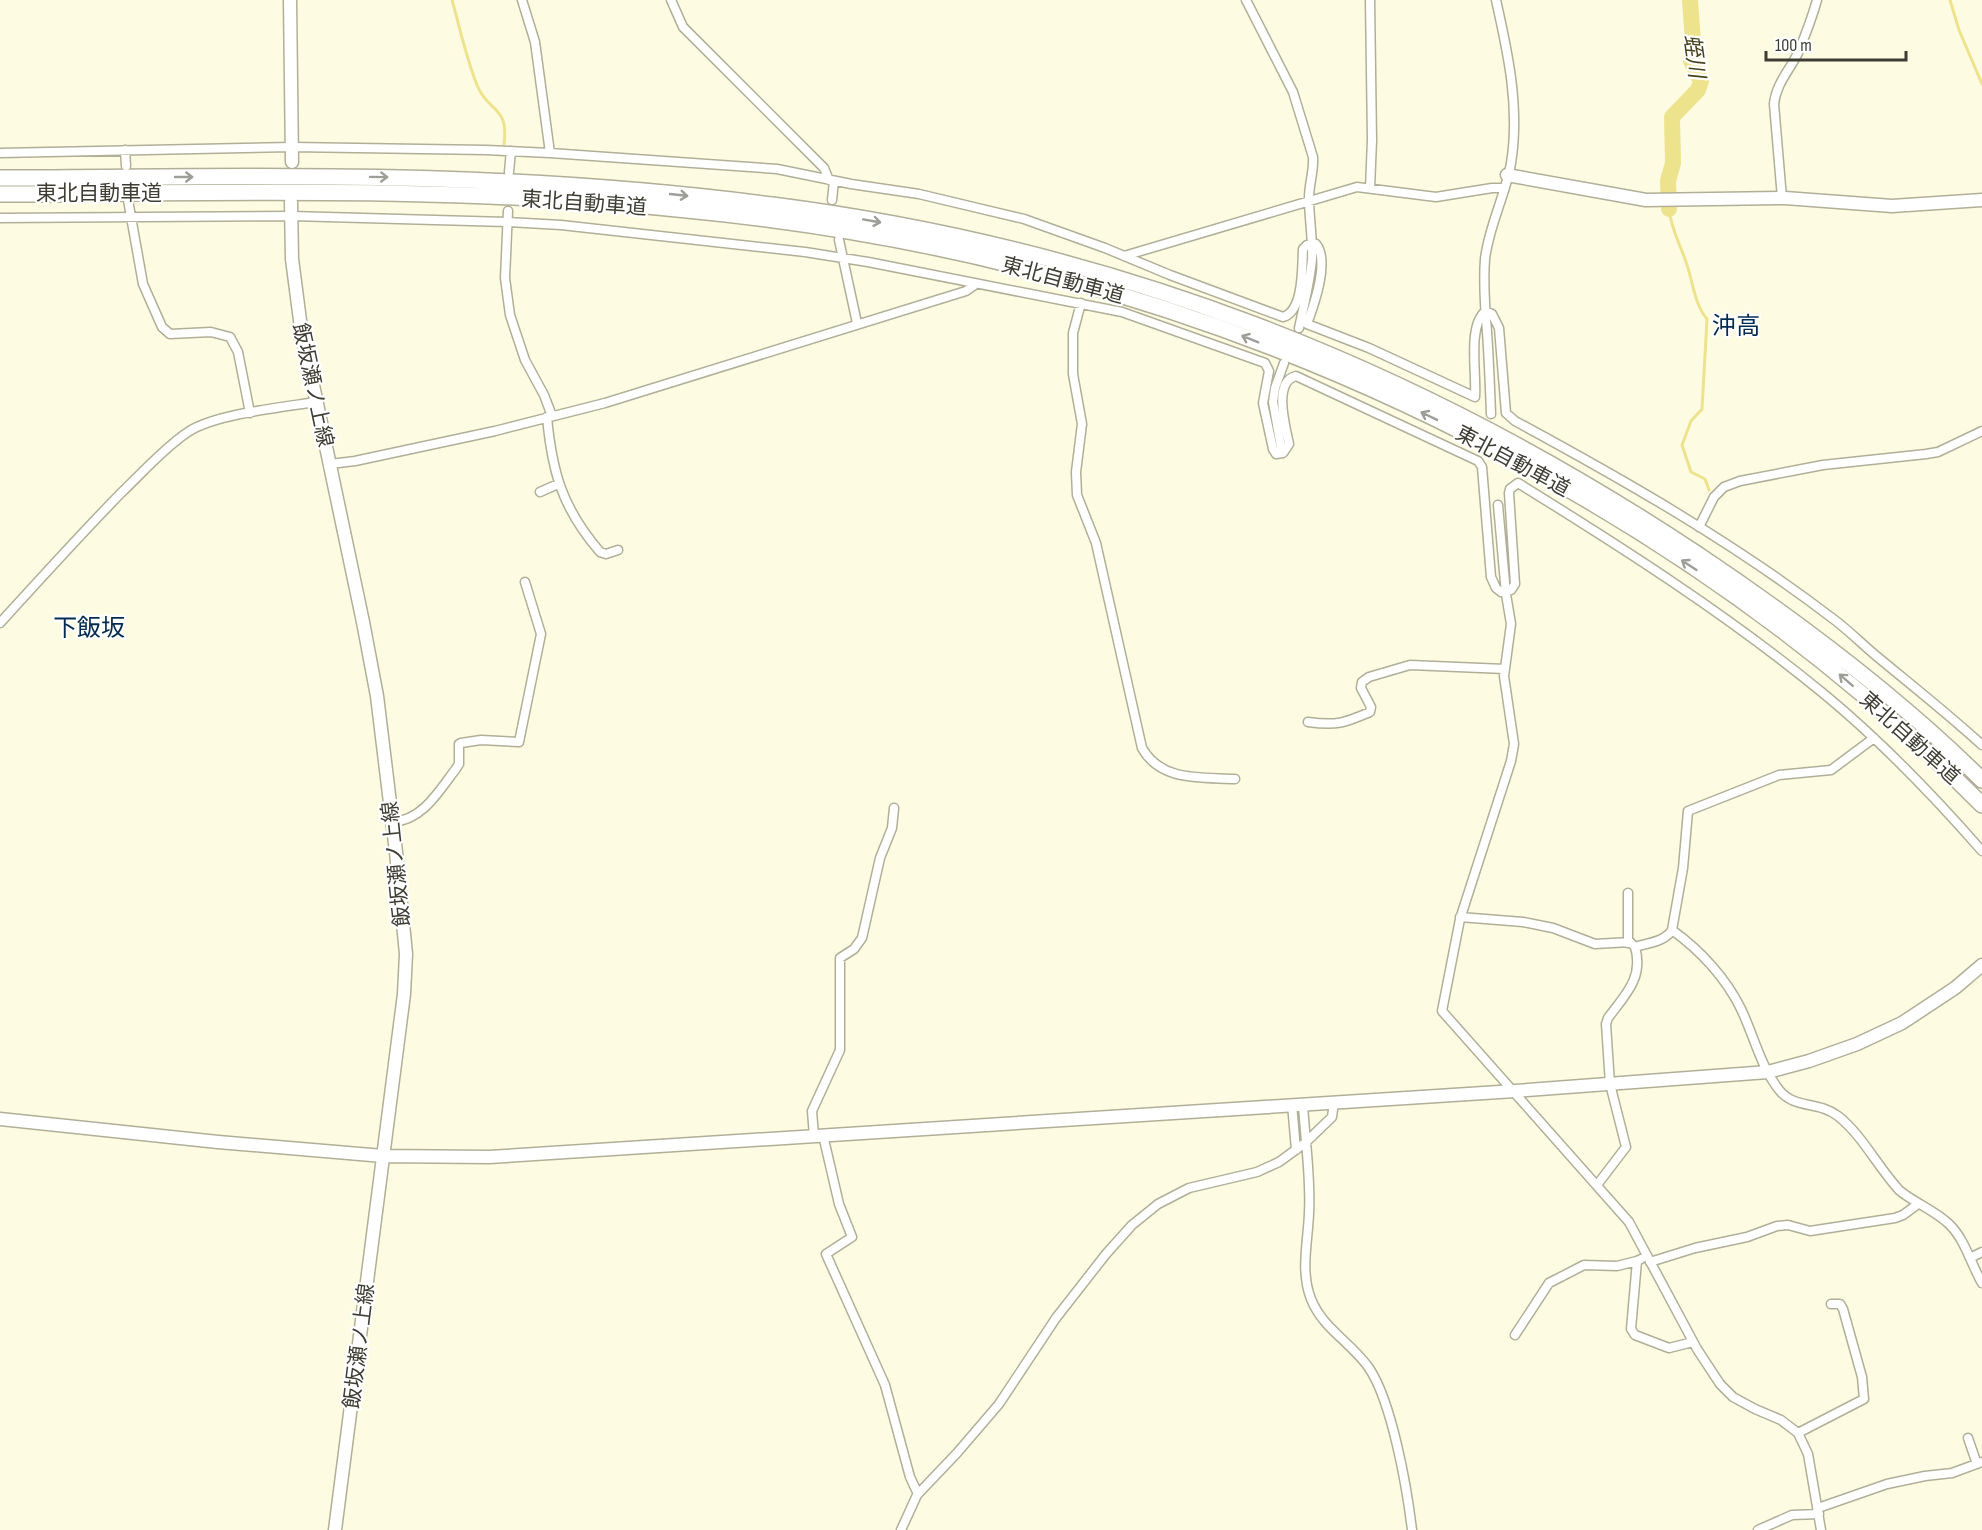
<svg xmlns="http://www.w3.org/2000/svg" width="1982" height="1530" viewBox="0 0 1982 1530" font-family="'Sofia Sans Condensed','Noto Sans JP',sans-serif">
  <rect width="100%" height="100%" fill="#fefbe3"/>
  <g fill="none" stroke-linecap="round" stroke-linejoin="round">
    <path stroke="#eee38d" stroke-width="3" d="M452,0C460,28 466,58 477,85C488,113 509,105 504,144
      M1950,0L1959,30L1982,84
      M1669,209C1671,229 1680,244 1686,262C1693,281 1694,304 1707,319L1702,409L1691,421L1682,445L1691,472L1705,479L1709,490"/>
    <path stroke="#eee38d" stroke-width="16" d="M1669,209L1668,181L1673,163L1672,117L1698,90L1701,81L1691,61L1693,42L1690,0"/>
    <defs>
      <path id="street" d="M522,0L535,42L550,153
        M671,0L683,27L824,168L829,180
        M1246,0L1293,92L1313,157C1314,171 1309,184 1309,198C1309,218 1313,239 1312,259C1310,282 1304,305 1299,328
        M125,150L126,166
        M0,153L292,147L486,150L550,153L777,169L851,184L919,194L1024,219L1105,248L1170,275L1283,317C1304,311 1302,266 1303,249L1307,245L1316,244C1330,261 1314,305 1307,324L1369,348L1475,397C1477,376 1467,324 1486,311L1492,314L1499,328L1506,413L1515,421C1626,481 1736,544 1836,621C1849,631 1861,643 1874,654C1910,684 1947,713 1982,745
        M509,172L511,151
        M1370,188L1372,140L1370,0
        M1782,198L1774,104C1776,84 1789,71 1798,53C1805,36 1812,18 1817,0
        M128,200L143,284L162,327L170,334L211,332L230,337L238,352L250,413
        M832,200L834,181
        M508,211L505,278L510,315L525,360L544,395L552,416
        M0,218L291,216L507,222L561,225L805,252L868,262L1122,312L1265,363L1269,371L1263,403L1273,449L1276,454L1283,453L1289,444C1286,428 1272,382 1296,376L1478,461L1482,467L1491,577L1496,588L1501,592L1511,590L1515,584L1509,493L1510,489L1518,483C1623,548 1728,615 1824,694C1881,741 1933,795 1982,851
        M839,240L857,323
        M1124,256L1357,187L1436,197L1492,188H1504
        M1081,303L1073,333V374L1082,424L1076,472L1077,495L1096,543L1142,748C1161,782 1201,777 1235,779
        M1491,414C1490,387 1489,360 1487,332C1485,308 1483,284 1485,259C1489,225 1506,194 1511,163C1520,108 1508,53 1496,0
        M547,417C552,473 563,509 600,552L606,554L618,550
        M1282,453L1273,402L1275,388L1284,363
        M330,464L355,461L495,431L605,403L966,291L976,284
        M540,492L558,484
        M1498,505L1506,594L1511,624L1504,676L1514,744L1511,761L1460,919L1442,1011L1629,1222L1697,1349L1720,1384L1733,1397L1755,1409L1781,1420L1798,1433L1808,1454L1821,1530
        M1699,527L1714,497L1724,487L1740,481L1823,465L1926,454L1938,452L1982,431
        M0,623C40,579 80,535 121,493C141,474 165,447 188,432C215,414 284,407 316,402
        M1308,722C1337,726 1344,723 1370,712L1371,707L1361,688L1362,682L1369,677L1410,665L1505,669
        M392,822C422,821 439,791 455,770L459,764V744L461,743L481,740L519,742L541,634L525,582
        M1460,917L1523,922L1553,928L1595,944L1630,942L1635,947C1644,978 1625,995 1608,1018L1606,1024L1610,1084L1626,1147L1597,1185
        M1672,930C1700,950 1726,978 1741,1009C1754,1036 1761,1068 1780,1091C1795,1109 1819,1101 1838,1116C1863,1136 1877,1166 1899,1190C1914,1203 1935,1210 1950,1225C1965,1240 1971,1264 1982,1283
        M1628,943V893
        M1635,947C1647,943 1665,942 1672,930L1683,868L1688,811L1779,775L1831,770L1874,738
        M1292,1104L1296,1150
        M1303,1104C1305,1140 1311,1177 1309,1213C1308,1242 1300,1271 1311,1299C1323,1329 1351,1342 1369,1368C1392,1402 1407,1488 1412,1530
        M823,1135L839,1204L852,1237L826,1254L885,1385L910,1477L918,1494
        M814,1136L812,1111L840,1050V958L854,949L862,938L880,858L892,828L894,808
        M1970,1258L1982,1252
        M1641,1259L1637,1261L1631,1329L1635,1335L1669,1348L1693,1342
        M1650,1262L1695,1248L1747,1237L1777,1226L1788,1225L1810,1231L1895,1218L1903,1215L1918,1204
        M1515,1335L1549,1283L1584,1265L1617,1266L1637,1261
        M1798,1433L1864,1399L1862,1377L1843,1309L1840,1304H1831
        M1968,1438L1977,1464
        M1818,1508L1887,1484L1925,1476L1952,1473L1982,1462
        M901,1530L917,1495L957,1453L999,1404L1056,1318L1106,1254L1132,1225L1158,1204L1189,1188L1257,1172L1279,1162L1305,1143L1332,1117L1334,1102
        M1758,1530L1792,1515L1819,1514"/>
      <path id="secondary" d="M290,0L292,162
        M1507,175L1646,200L1785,198L1892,206L1982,200
        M291,202L292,259L301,328L363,622L377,696L396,852L406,954L404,994L335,1530
        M0,1119L218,1142L383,1156L489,1157L1515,1091L1768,1072L1809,1061L1857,1044L1902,1023L1955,988L1982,965"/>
      <path id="highway" d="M0,178C111,178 222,175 333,177C479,178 626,186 772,205C1110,248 1413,365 1697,554C1797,621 1896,695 1982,780
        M0,194C225,193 453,186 677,209C805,221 935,243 1058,277C1400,370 1733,553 1982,805"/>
    </defs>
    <use href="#street" stroke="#b1af98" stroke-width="11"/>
    <use href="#secondary" stroke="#b1af98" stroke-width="15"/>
    <use href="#highway" stroke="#b1af98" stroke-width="18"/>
    <use href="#street" stroke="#fff" stroke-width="8"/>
    <use href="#secondary" stroke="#fff" stroke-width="12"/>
    <use href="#highway" stroke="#fff" stroke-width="15"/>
  </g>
  <defs><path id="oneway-shaft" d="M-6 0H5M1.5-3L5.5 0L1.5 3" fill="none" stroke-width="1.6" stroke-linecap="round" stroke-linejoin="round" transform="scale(1.5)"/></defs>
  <g stroke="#9e9e99">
    <use href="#oneway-shaft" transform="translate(184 177)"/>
    <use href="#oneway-shaft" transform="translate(379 177) rotate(1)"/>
    <use href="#oneway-shaft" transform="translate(679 195) rotate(6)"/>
    <use href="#oneway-shaft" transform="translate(872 221) rotate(10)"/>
    <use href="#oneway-shaft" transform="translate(1250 339) rotate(-158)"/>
    <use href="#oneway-shaft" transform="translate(1429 416) rotate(-154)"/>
    <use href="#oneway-shaft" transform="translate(1689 565) rotate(-147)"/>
    <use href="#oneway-shaft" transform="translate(1846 680) rotate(-139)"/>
  </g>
  <g text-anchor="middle" stroke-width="4.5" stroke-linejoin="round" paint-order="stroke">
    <g font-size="21" fill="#3e3d33" stroke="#fff">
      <text x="99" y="200">東北自動車道</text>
      <text transform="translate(584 203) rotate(4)" y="7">東北自動車道</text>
      <text transform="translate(1063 280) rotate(15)" y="7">東北自動車道</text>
      <text transform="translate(313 385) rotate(78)" y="7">飯坂瀬ノ上線</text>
      <text transform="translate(1513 461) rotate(28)" y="7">東北自動車道</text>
      <text transform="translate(1910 738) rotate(42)" y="7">東北自動車道</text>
      <text transform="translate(396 864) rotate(-96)" y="7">飯坂瀬ノ上線</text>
      <text transform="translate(359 1346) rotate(-83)" y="7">飯坂瀬ノ上線</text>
    </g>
    <g font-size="22" font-style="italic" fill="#46421d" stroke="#fff">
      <text transform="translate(1695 56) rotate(82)" y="8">蛭川</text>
    </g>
    <g font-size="24" fill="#032a4f" stroke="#fff">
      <text x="1736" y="334">沖高</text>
      <text x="89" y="636">下飯坂</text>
    </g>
  </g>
  <path d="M1766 51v9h140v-9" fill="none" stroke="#3e3d33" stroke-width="3"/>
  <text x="1775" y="51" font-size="18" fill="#3e3d33" stroke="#ffffff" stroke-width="4.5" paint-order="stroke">100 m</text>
</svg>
